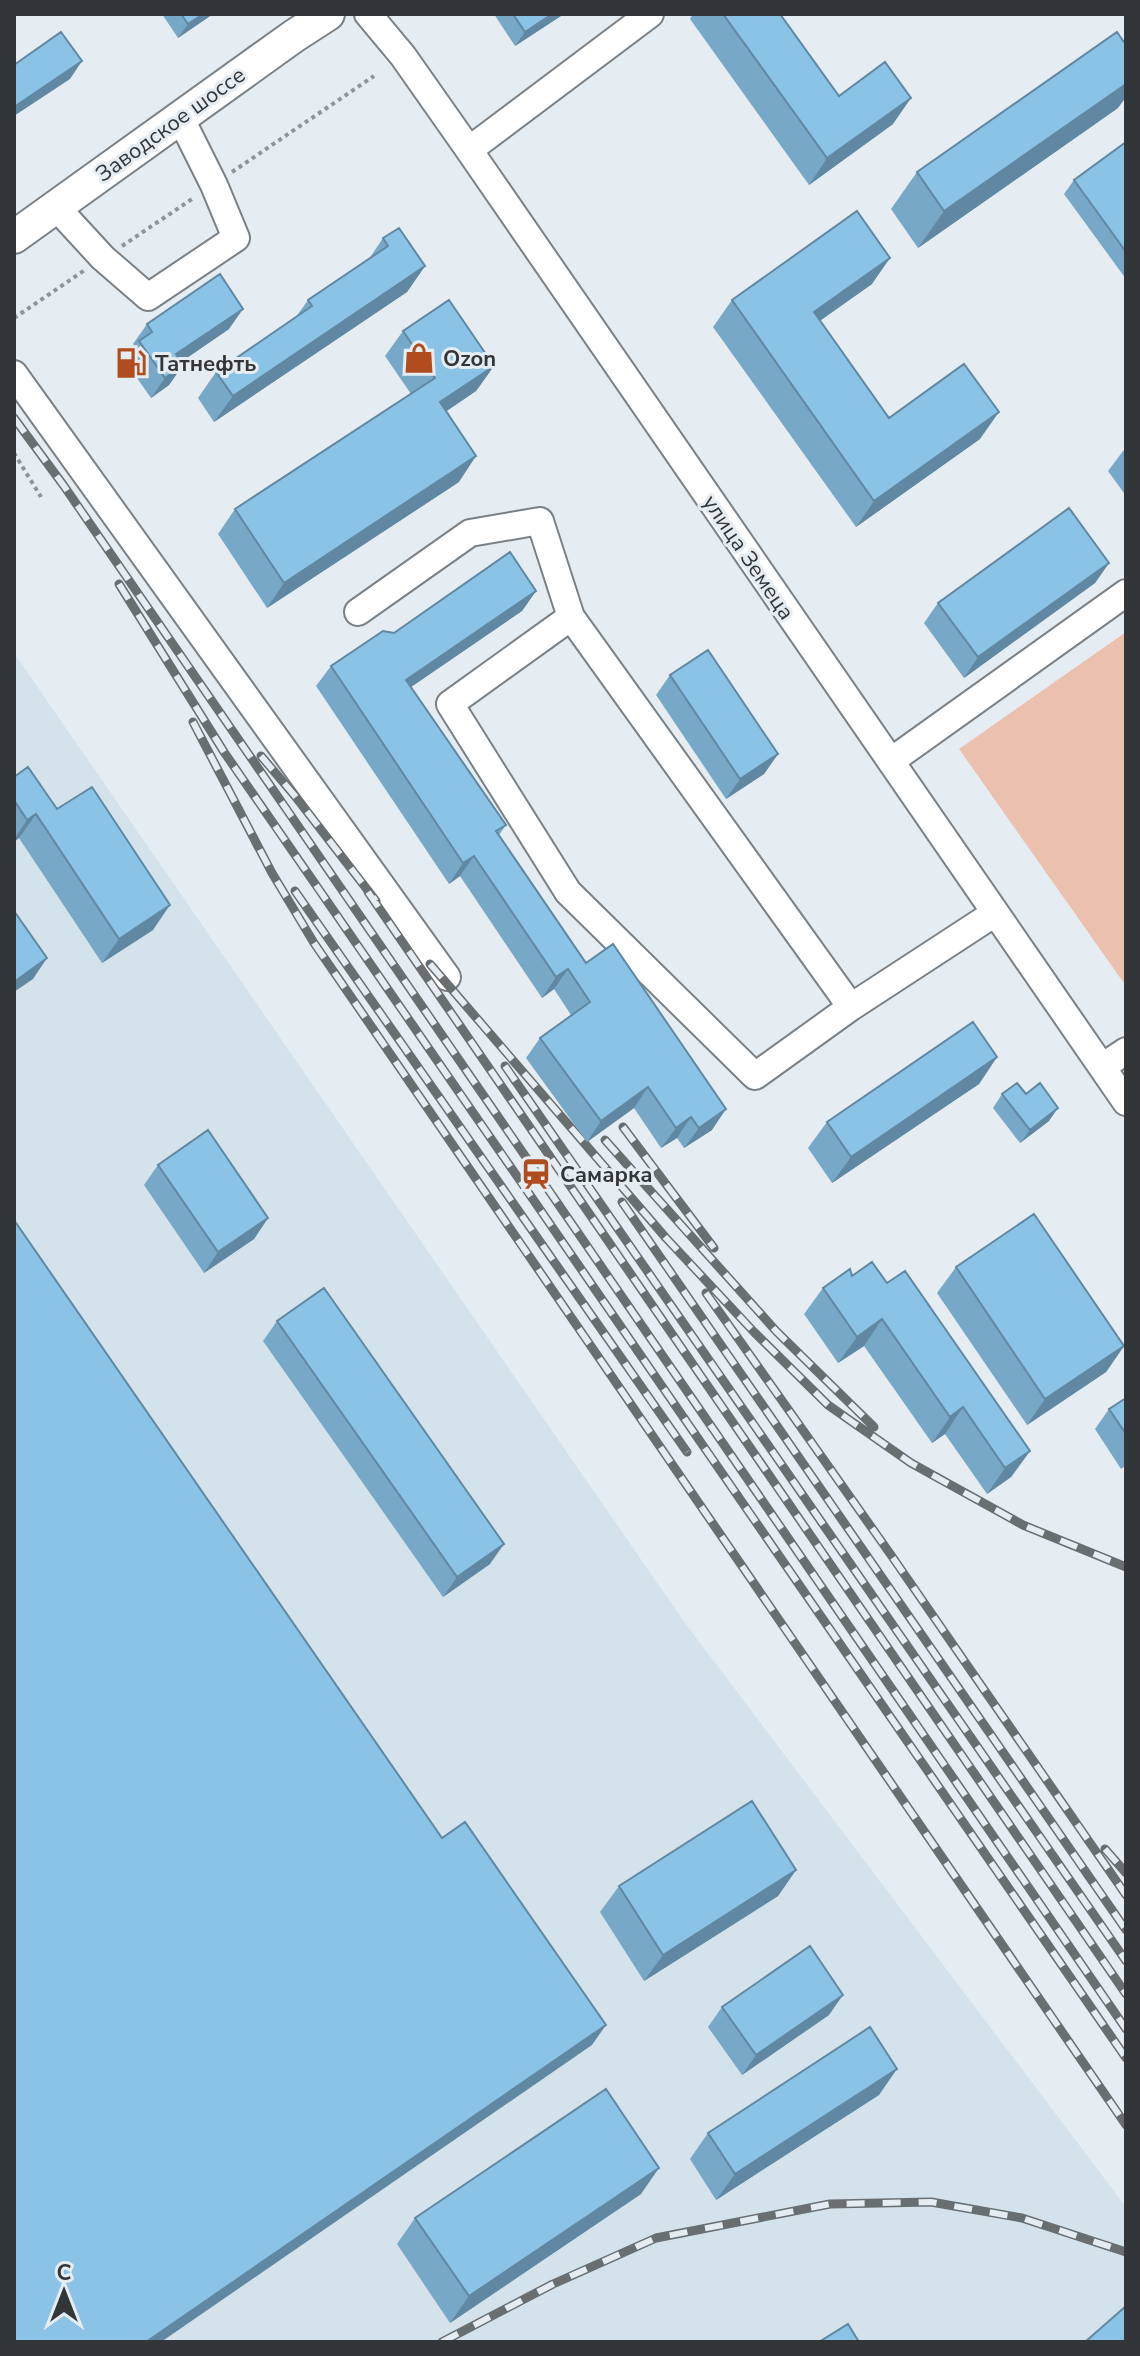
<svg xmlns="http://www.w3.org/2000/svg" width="1140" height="2356" viewBox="0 0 1140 2356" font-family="'Nunito Sans',sans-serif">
  <rect width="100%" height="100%" fill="#e5edf2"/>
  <path fill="#d4e2eb" d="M14,653L685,1623L1126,2207V2342H14Z"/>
  <path fill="#ecc0af" d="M1126,632V986L959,749Z"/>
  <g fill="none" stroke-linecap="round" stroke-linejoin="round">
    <defs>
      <path id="minor" d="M368,14L403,56L469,150L1126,1102
        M469,150L650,14
        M56,207L103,258L148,297L236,238L214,185L180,117
        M14,374L447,977
        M358,612L470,533L540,521L571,617
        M891,761L1126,593
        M851,1007L571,617L450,704L568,892L755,1076L851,1007L995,913
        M1102,1067L1126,1051"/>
      <path id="major" d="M14,237L294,36L328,14"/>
    </defs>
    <use href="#minor" stroke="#7a8186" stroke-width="30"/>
    <use href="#major" stroke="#7a8186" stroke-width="36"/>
    <path stroke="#8f9498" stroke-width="4" stroke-dasharray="4 4" stroke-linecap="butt" d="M232,172L374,76
      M122,246L195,197
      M14,318L85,270
      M14,453L41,497"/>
    <use href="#minor" stroke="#fff" stroke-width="26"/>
    <use href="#major" stroke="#fff" stroke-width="32"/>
    <defs>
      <path id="rail" d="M14,418L64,486L1126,2029
        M119,584L224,752L1126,2058
        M193,722L272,873L314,943L1126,2125
        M261,756L295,796L376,901
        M295,891L687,1452
        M368,892L1126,1994
        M430,964L666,1238L754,1332L828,1405L911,1463L1023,1525L1126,1567
        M505,1066L1126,1961
        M623,1127L714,1248
        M605,1140L776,1331L874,1427
        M622,1202L1126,1930
        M706,1293L891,1555L1126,1895
        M1105,1849L1126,1873
        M442,2342L553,2284L656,2238L830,2204L931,2202L1022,2218L1126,2252"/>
    </defs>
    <use href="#rail" stroke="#696e71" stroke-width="9"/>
    <use href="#rail" stroke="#e5edf2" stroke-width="6" stroke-dasharray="18" stroke-linecap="butt"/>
  </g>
  <path fill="#78a8c7" d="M162,14H213L178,38Z
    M494,14H564L515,46Z
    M693,14H780L839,96L893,124L809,185L690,19Z
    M1118,108L918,248L891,209L917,172Z
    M1126,142V279L1064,194L1074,180Z
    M383,238L425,266L407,292L214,422L198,398L216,372L296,317L308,300L369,259Z
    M872,284L820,321L889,418L980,439L856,527L713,327L732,300Z
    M147,324L229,329L181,362L183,365L169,385L151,398L125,361L135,347L133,344Z
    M403,331L494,366L476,391L446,411L459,482L267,608L218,534L235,509L411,394L385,356Z
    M1126,449V496L1108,471L1123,451Z
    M1109,563L1095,583L964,678L924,623L938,603Z
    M536,591L522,611L411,687L506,825L499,835L586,963L712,1130L684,1148L677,1138L661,1148L634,1108L587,1142L526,1058L540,1038L571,1015L554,989L542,998L460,876L449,884L316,686L331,666L394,633Z
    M670,675L778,754L764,774L726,799L656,695Z
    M14,777L57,809L153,930L102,963L19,838L14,842Z
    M997,1057L979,1084L832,1183L808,1148L827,1122Z
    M1002,1094L1049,1121L1020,1143L993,1108Z
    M158,1165L268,1218L254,1239L204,1273L144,1185Z
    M956,1267L1124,1346L1106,1372L1027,1425L937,1293Z
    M852,1276L1030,1451L1011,1477L987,1494L945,1434L932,1443L864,1346L838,1363L804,1314L823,1288Z
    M277,1321L490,1564L443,1597L263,1341Z
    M1126,1398V1465L1121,1469L1095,1429L1109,1409Z
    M796,1870L778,1896L644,1981L600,1912L619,1886Z
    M722,2007L829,2015L742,2075L708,2027Z
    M879,2095L716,2200L690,2159L708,2133Z
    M641,2194L450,2323L397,2244L415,2218Z"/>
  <path fill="#6188a2" d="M203,14H213L178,38L188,24Z
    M552,14H564L515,46L525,32Z
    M82,61L70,79L14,116V107Z
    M1126,84V97L1118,108L918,248L944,211Z
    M911,98L893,124L809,185L827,158Z
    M890,258L872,284L795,338L814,312Z
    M425,266L407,292L214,422L233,396Z
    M243,309L229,329L162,375L176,354Z
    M183,365L169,385L151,398L165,378Z
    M494,366L476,391L422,428L440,402Z
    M999,412L980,439L856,527L874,501Z
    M476,456L459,482L267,608L284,583Z
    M1109,563L1095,583L964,678L978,657Z
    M536,591L522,611L392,700L406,680Z
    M778,754L764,774L726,799L740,779Z
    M36,814L19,838L14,842V839L27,820Z
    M474,856L460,876L449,884L463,863Z
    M170,905L153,930L102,963L119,939Z
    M47,958L33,979L14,992V982Z
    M568,969L554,989L542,998L556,977Z
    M997,1057L979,1084L832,1183L851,1157Z
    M648,1087L634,1108L587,1142L601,1121Z
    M1058,1108L1049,1121L1020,1143L1030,1130Z
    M726,1109L712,1130L684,1148L699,1128Z
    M691,1117L677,1138L661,1148L676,1128Z
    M268,1218L254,1239L204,1273L218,1252Z
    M882,1319L864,1346L838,1363L857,1337Z
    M1124,1346L1106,1372L1027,1425L1045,1399Z
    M963,1407L945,1434L932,1443L950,1417Z
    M1030,1451L1011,1477L987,1494L1005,1468Z
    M504,1544L490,1564L443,1597L457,1577Z
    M796,1870L778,1896L644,1981L663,1955Z
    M843,1995L829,2015L742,2075L756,2055Z
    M606,2025L592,2045L161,2342H146Z
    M897,2069L879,2095L716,2200L735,2174Z
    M659,2168L641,2194L450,2323L469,2296Z"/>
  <path fill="#8bc3e7" stroke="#6188a2" stroke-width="2" d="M181,14H203L188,24Z
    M513,14H552L525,32Z
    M723,14H780L839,96L885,62L911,98L827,158Z
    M61,32L82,61L14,107V65Z
    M1117,32L1126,45V84L944,211L917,172Z
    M1126,142V252L1074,180Z
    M857,211L890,258L814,312L889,418L964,364L999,412L874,501L732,300Z
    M399,228L425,266L233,396L216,372L312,306L308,300L388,246L383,238Z
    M220,274L243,309L176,354L183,365L165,378L139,341L152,332L147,324Z
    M449,300L494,366L440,402L476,456L284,583L235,509L435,378L403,331Z
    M1069,508L1109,563L978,657L938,603Z
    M510,552L536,591L406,680L506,825L496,831L586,963L613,944L726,1109L699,1128L691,1117L676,1128L648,1087L601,1121L540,1038L590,1002L568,969L556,977L474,856L463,863L331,666L383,631L394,633Z
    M708,650L778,754L740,779L670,675Z
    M28,767L57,809L92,787L170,905L119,939L36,814L27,820L14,800V777Z
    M14,911L47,958L14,982Z
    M973,1022L997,1057L851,1157L827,1122Z
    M1017,1083L1026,1094L1040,1083L1058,1108L1030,1130L1002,1094Z
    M208,1130L268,1218L218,1252L158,1165Z
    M1034,1214L1124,1346L1045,1399L956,1267Z
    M14,1220L442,1838L465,1822L606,2025L146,2342H14Z
    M872,1262L887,1283L905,1271L1030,1451L1005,1468L963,1407L950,1417L882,1319L857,1337L823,1288L850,1269L852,1276Z
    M324,1288L504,1544L457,1577L277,1321Z
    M1126,1398V1434L1109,1409Z
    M752,1801L796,1870L663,1955L619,1886Z
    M810,1946L843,1995L756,2055L722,2007Z
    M870,2027L897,2069L735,2174L708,2133Z
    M606,2089L659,2168L469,2296L415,2218Z
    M1126,2306V2342H1085Z
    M848,2324L859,2342H819Z"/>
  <defs>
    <symbol id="shop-bare" viewBox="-9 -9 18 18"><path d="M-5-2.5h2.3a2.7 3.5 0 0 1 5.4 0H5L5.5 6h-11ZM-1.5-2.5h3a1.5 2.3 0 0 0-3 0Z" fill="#b14c1e" stroke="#e5edf2" stroke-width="2.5" paint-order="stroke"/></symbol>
    <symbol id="fuel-bare" viewBox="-9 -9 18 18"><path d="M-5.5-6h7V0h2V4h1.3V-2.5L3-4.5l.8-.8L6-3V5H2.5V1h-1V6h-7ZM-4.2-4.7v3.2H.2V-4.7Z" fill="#b14c1e" stroke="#e5edf2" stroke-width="2.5" paint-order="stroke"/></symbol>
    <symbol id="station-bare" viewBox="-9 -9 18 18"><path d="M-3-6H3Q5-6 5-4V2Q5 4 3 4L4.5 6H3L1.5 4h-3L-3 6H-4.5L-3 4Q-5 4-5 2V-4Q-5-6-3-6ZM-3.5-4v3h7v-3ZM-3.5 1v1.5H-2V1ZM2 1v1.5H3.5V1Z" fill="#b14c1e" stroke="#e5edf2" stroke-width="2.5" paint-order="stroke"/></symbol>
  </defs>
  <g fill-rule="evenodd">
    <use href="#shop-bare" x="397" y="336" width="44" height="44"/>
    <use href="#fuel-bare" x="109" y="341" width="44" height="44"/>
    <use href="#station-bare" x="514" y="1152" width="44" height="44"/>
  </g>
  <g text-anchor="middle" stroke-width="6" stroke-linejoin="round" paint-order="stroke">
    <g font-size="22" fill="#333638" stroke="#e5edf2">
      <text transform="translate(170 124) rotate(-36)" y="8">Заводское шоссе</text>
      <text transform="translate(749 557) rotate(56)" y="8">улица Земеца</text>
    </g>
    <g font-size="22" font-weight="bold" fill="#333638" stroke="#e5edf2" text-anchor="start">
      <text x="443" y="366">Ozon</text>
      <text x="155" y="371">Татнефть</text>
      <text x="560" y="1182">Самарка</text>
    </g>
  </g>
  <rect width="1140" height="2356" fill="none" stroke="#333638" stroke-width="32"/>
  <g transform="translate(64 2292)" stroke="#e5edf2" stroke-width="6" paint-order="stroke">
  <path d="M0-6L14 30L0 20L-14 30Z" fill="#333638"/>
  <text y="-12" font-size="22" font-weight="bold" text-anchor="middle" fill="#333638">С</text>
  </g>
</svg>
